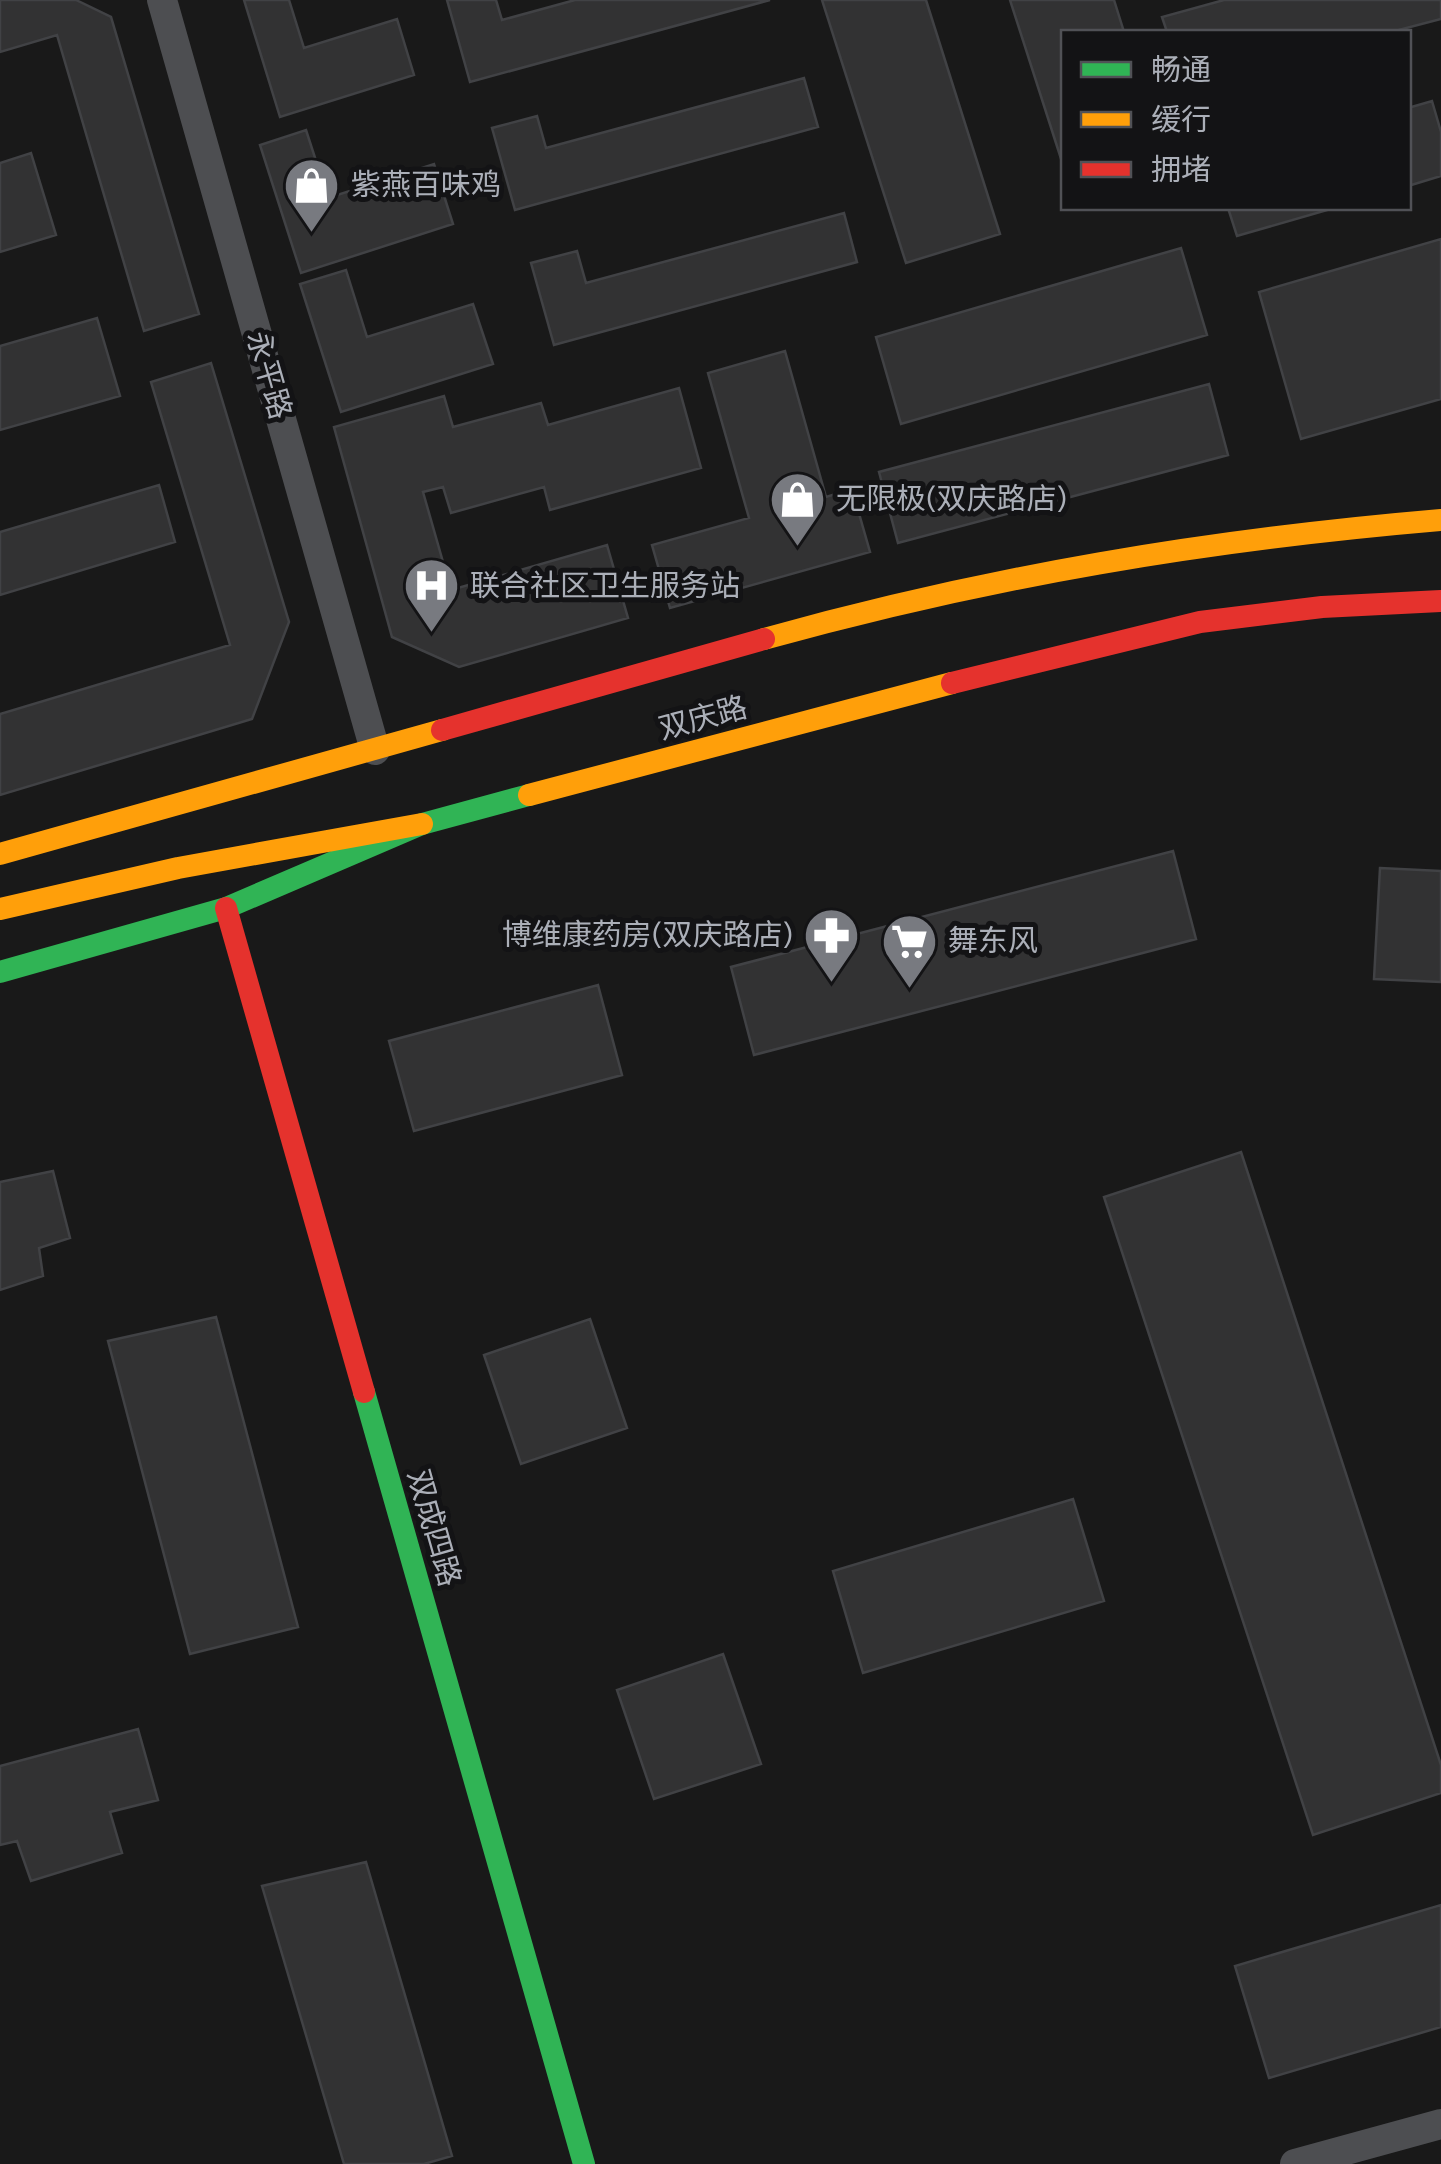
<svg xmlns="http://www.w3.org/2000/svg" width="1441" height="2164" viewBox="0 0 1441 2164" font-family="Figtree,'Noto Sans SC',sans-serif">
  <rect width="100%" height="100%" fill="#191919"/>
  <path fill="#323233" stroke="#414245" stroke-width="2.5" d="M0,0H76L111,17L199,314L144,331L57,35L0,52Z
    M244,0H289L304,48L397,19L414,75L280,117Z
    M447,0H496L502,20L575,0H770L470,82Z
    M822,0H926L1000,234L906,263Z
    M1010,0H1114L1124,32H1064V168Z
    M1224,0H1441V19L1391,32H1167L1162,17Z
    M804,78L818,127L515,210L492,128L537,116L546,148Z
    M1432,101L1441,132V176L1408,186V108Z
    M306,130L328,198L434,164L453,224L301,273L260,145Z
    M31,153L56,235L0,252V163Z
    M1228,208H1334L1237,236Z
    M844,213L857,262L554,345L531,263L577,251L586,283Z
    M1441,239V399L1301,439L1259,292Z
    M1181,248L1207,335L901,424L876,337Z
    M346,270L367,337L473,304L493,364L341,412L300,284Z
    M97,318L120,396L0,430V346Z
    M785,351L826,497L852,489L870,552L670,608L652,545L749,518L708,373Z
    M211,363L289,622L252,719L0,795V714L230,645L151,382Z
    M1209,384L1228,455L898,543L879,472Z
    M679,388L701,468L550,510L544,487L451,513L443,487L423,492L451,590L607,545L628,618L459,667L392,637L334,427L444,396L453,427L541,403L548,425Z
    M159,485L175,542L0,595V532Z
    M1173,851L1196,939L754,1055L731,967Z
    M1380,868L1441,871V982L1374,979Z
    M598,985L622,1075L414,1131L389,1041Z
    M1241,1152L1441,1765V1793L1313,1835L1104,1197Z
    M53,1171L70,1238L39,1248L43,1276L0,1290V1182Z
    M216,1317L298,1627L190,1654L108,1341Z
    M590,1319L627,1428L521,1464L484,1355Z
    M1073,1499L1104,1601L863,1673L833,1571Z
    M723,1654L761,1764L654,1799L617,1690Z
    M138,1729L158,1800L110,1812L122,1853L31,1881L17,1841L0,1845V1766Z
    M366,1862L452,2156L424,2164H344L262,1886Z
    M1441,1905V2027L1269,2078L1235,1966Z"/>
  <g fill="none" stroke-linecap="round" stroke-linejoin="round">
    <path stroke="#4d4e51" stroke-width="30" d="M162,0L375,750
      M1295,2164L1441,2124"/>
    <path stroke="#30b455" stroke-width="22" d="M0,972L226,908L422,824L529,795
      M364,1392L584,2164"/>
    <path stroke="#ff9f0a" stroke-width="22" d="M764,639C991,576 1206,540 1441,520
      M529,795L952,683
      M0,854L442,730
      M0,909L178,868L422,824"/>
    <path stroke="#e5322d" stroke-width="22" d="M952,683L1200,622L1322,607L1441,601
      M442,730L764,639
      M226,908L364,1392"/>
  </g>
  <defs>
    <symbol id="shop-pin" viewBox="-11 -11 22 30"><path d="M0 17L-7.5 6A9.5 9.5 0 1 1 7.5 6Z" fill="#787a80" stroke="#131315"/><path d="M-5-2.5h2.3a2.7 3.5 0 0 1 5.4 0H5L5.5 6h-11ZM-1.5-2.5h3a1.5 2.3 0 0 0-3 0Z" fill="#fff"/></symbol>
    <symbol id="hospital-pin" viewBox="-11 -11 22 30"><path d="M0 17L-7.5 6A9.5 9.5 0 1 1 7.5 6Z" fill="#787a80" stroke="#131315"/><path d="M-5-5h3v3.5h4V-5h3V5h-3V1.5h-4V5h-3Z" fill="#fff"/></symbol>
    <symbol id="pharmacy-pin" viewBox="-11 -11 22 30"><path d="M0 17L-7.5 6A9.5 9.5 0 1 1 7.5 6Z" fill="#787a80" stroke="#131315"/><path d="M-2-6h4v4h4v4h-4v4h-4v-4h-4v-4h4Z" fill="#fff"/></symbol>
    <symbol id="supermarket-pin" viewBox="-11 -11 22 30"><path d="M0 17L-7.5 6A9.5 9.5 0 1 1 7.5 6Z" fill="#787a80" stroke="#131315"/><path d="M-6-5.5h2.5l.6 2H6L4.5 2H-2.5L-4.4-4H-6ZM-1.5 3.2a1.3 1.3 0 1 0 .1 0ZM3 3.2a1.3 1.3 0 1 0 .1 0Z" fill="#fff"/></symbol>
  </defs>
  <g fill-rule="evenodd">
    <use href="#shop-pin" x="280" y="154" width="63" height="86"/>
    <use href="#shop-pin" x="766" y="468" width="63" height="86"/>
    <use href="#hospital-pin" x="400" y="554" width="63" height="86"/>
    <use href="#pharmacy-pin" x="800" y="904" width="63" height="86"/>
    <use href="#supermarket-pin" x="878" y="910" width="63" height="86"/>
  </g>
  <g text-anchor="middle" stroke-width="10" stroke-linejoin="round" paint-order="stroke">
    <g font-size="30" fill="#abafb8" stroke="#131315" text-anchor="start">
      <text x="351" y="195">紫燕百味鸡</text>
      <text x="836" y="509">无限极(双庆路店)</text>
      <text x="470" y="596">联合社区卫生服务站</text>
      <text x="793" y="945" text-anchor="end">博维康药房(双庆路店)</text>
      <text x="948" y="951">舞东风</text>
    </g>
    <g font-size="30" fill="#abafb8" stroke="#131315">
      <text transform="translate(269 375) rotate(74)" y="10">永平路</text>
      <text transform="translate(703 718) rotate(-15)" y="10">双庆路</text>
      <text transform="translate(434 1528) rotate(74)" y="10">双成四路</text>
    </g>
  </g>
  <rect x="1061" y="30" width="350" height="180" fill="#131315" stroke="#505156" stroke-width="2.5"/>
  <rect x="1081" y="62" width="50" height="15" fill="#30b455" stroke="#505156" stroke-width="2.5"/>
  <text x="1151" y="80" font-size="30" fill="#abafb8">畅通</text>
  <rect x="1081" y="112" width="50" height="15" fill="#ff9f0a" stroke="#505156" stroke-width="2.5"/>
  <text x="1151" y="130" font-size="30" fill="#abafb8">缓行</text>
  <rect x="1081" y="162" width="50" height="15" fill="#e5322d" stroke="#505156" stroke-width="2.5"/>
  <text x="1151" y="180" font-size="30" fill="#abafb8">拥堵</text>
</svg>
